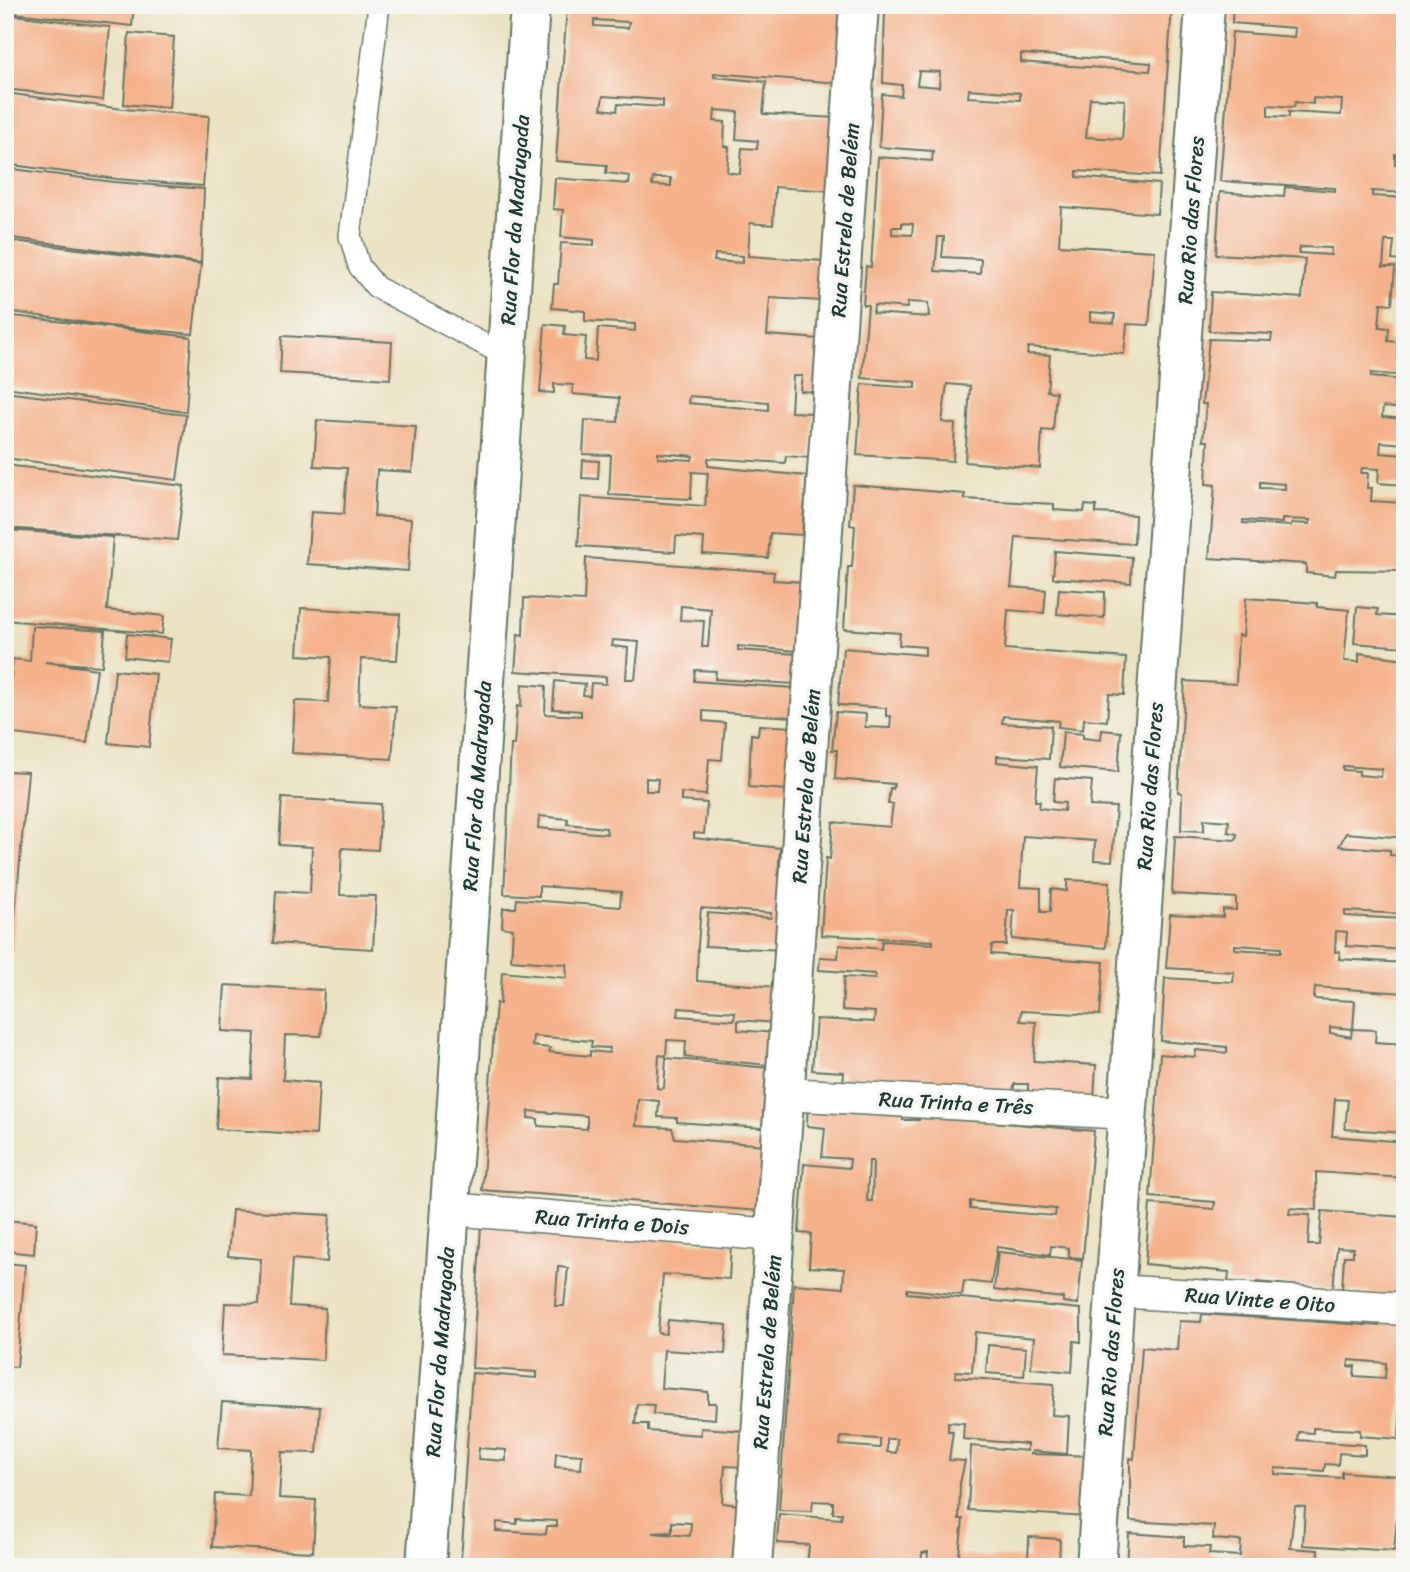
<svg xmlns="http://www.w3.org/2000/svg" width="1410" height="1572" viewBox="0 0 1410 1572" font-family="Sriracha,sans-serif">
  <rect width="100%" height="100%" fill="#f6f6f2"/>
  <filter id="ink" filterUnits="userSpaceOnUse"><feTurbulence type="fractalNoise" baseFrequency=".0143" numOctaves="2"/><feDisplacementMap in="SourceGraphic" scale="14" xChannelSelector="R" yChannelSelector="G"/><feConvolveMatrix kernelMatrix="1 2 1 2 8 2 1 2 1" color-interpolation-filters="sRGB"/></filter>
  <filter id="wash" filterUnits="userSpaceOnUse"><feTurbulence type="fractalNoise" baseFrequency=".00686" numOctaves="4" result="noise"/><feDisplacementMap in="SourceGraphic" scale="28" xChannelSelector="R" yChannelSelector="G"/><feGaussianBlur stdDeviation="1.57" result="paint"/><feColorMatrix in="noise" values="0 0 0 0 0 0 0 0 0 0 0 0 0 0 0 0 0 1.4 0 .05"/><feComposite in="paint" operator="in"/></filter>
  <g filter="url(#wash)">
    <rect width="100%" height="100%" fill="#ebe2c2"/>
    <g id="blocks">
      <path fill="#f5b18a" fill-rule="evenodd" d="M5,5H134L132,26L5,12Z
        M567,5H845L839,83L714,73V77L766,82L763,114L836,118L831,191L775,187L773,225L750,223L748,256L825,261L822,301L770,298L767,335L820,339L816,392L800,391L802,376H793L791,412L814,413L811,458L786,456L785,463L708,458V466L807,476L802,535L770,533L768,558L703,554L704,538L676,536L675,552L578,546L581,497L705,506L708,473L692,472L691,499L609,495L611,455L583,454L585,420L618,422L619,398L573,394V385L554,384V393L540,392L545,324L565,326L564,335L586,337L584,360L596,361L598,328L635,331V324L585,321V311L552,308L554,284H558L561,243L594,245V240L561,237L563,210L553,209L555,178L629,184L630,176L606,173L607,165L556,161ZM594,20L629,22L628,28L594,26ZM603,96L663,100V107L618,104L617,111L601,109ZM715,110L738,112L736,139L758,141L757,149L742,148L740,174L727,172L729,147L724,146L725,122L714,121ZM653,178H671V186L652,185ZM715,254L743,256V263L714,261ZM689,396L768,402V410L688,403ZM658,453L693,456L692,460L658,458Z
        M942,5H1172L1160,176L1077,171V177L1159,184L1157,214L1061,207L1059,245L1155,251L1149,325L1127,324L1124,354L1028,347L1027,354L1050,355L1047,391L1056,392L1053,431L1042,430L1040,468L965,462L970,386L947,384L942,422L955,424L953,461L857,455L862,384L916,388V382L862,378L868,305H863L866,266L871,267L878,157L932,161L933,151L879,147L882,94L901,96L902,85L883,83L885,10L941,13ZM1021,54L1061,56L1151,63L1150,71L1071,66L1021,62ZM919,71L940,72L939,87L917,85ZM969,89L1020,93V100L968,97ZM1090,98L1125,100L1122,139L1086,137ZM902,223L913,224L912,235L892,234V227H902ZM938,237H944L942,257L981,259L980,274L935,271ZM908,302L928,303L929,317L873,313L874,305L907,308ZM1090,312L1115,314L1114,323L1090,321Z
        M1233,5H1405V155L1395,154V164H1405V193L1372,191V196L1405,198V261L1392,260L1394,241H1385L1383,267H1395L1392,304L1381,303L1379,327L1389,328L1388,341L1399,342L1401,311H1405V376L1371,373V377L1405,380V409L1383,407L1382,417L1405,419V444L1381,442L1380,453L1405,455V485L1378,483L1379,469L1362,468L1361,473H1368L1367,488H1372L1371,501L1405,503V571L1336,570L1335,576L1306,573V564L1209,558L1215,485L1206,484L1208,441H1203L1206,404H1202L1209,339L1271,341L1272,334L1209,331L1211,292L1302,298L1305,259L1216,254L1220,192L1284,197L1285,187L1335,191V188L1220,181L1232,32L1294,37L1295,28L1232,23ZM1313,98L1342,100L1341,115L1289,112V117L1268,116V105L1294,107L1295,102L1313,104ZM1300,247L1331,248V255L1299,253ZM1260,482L1285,484V489L1260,488ZM1282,519L1310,520L1309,524L1292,523L1291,526L1243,523V520L1282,523Z
        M5,14L110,27L103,100L5,89Z
        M129,33L174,37L169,108L124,104Z
        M5,93L123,109L209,116L203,186L117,179L5,164Z
        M5,168L114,182L204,189L201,263L5,237Z
        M5,240L201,264L193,334L109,326L5,311Z
        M5,315L191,337L186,412L5,387Z
        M282,336L392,342L390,379L280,373Z
        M5,392L186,415L177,480L5,458Z
        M317,420L416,426L412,472L377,470L374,516L411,519L408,571L307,564L311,512L344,514L347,468L314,466Z
        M583,460L599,461L598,479L582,478Z
        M5,465L184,486L177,540L5,528Z
        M853,485L965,494V499L1054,504V510L1084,512L1085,505L1096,506V513L1135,515L1134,544L1016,537L1011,587L1046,590L1044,613L1008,610L1005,649L1126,658L1124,695L1109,694L1107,721L1084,719L1083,730L1058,727L1059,721L1003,716L1002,723L1051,726L1049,759L997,756V762L1038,766L1035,801H1040L1039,808L1064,811L1065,803L1053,802L1055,778L1092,781L1090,806L1116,807L1112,861L1094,860L1095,841L1023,836L1020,887L1041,888V912H1050L1051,889L1067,891V880L1110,882L1106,948L1012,939L1014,910H1008L1006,945H992L991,954L1104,962L1100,1015L1021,1011L1020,1021L1036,1022L1034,1061L1096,1065L1094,1098L1028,1092V1084H1014L1013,1097L843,1083L844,1072L812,1070L816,1019L874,1022L875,1012L842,1010L844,977L875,979V974L819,970L820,957L838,958L839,945L881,949L882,941L933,944V941L821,935L826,858L830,859L833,822L890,827L893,804H888L890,788L893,789L894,784L835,779L837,750H832L836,712L866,714L865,727L890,728L891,716H886V708L838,705L843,648L925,655V647L899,645L900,633L844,629L848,567H852L855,526L850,525Z
        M5,530L113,537L107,610L164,616L162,634L5,620Z
        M1055,551L1132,557L1131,583L1053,578Z
        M586,558L774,572L773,580L804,582L797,651L738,646V650L797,654L795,684L715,679L716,671L695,670L694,681L794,688L792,717L703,711V721L725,723L722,760L709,759L706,795L681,793V801L707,803L704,834L694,833V838L780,848L778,876L786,877L781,950L705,946L708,913L771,918V913L701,908L698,945L697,981L778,987L776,1023L738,1020V1030L775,1033L768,1065L685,1057L686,1041L667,1040L666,1056L659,1055L657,1088L660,1089L664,1088L666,1058L768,1068L762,1128L677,1122V1118L658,1117L659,1101L638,1099L636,1126L672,1128L675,1138L766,1145L761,1211L482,1190L496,1003L500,1004L502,972L567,978L566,964L511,960L513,929L502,927L503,908H516L517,899L620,907L621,892L539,886V896L504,894L511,745H514L517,706L521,707L522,684L546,686L545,714L581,716V711L553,709L555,681L585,684L583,695L590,696L591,683L606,684V677L515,671L518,634L523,635L524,598L584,601ZM681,606L711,609L708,647H702L704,621L680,620ZM613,640L639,642L635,679H626L628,648L612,646ZM646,778L658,779L657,791H646ZM539,816L568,819L567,824L606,828L607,834L538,828ZM679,1008L735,1012L734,1020L678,1016ZM533,1036L592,1041L591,1047L610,1048L609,1053L590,1051V1056L549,1052L550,1048L532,1046ZM529,1111L587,1116V1129L538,1126V1119L528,1118Z
        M1059,589L1105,592L1104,618L1057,614Z
        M1246,598L1317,603V607L1349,610L1344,661L1359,662V653L1405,659V838L1346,833L1339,846L1390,850V855L1405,856V914L1345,911V916L1405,919V950L1346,946L1347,932L1336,931L1335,952L1340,951L1339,959L1405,963V993L1315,987L1314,999L1355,1001L1353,1029L1376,1030L1375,1042L1405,1044V1133L1345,1129L1348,1100L1335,1099L1332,1136L1405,1142V1178L1316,1172L1317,1210L1290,1208L1289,1214L1310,1215L1308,1245H1319L1322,1211L1405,1217V1296L1342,1290L1344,1256H1353V1248L1337,1247L1333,1289L1257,1282V1286L1228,1283L1229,1272L1145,1264L1150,1204L1214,1209L1215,1202L1150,1197L1160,1054L1195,1057L1196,1050L1227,1053V1047L1161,1041L1165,978L1233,982L1234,972L1166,968L1170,914L1223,917V909L1236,910V898L1172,894L1175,836L1236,840L1237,834L1228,832L1229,821L1204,819V831L1181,830L1182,793L1178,792L1185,681L1236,684L1238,635L1243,636ZM1343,766L1382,769L1381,777L1359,775V771L1343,770ZM1235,945L1281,948V952L1235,949ZM1330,1027L1352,1029L1351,1037L1330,1033Z
        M1357,607L1378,609L1377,615L1405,617V647L1354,643Z
        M301,608L400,614L397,660L361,659L359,704L396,706L392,759L292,753L295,701L328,702L331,657L298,655Z
        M32,626L105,631L102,666L45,662L97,669L87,743L5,733L13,659L30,661Z
        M127,634L171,639L168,662L125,657Z
        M115,670L156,674L149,747L108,743Z
        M759,725L792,727L787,790L749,787L751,734L758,735Z
        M1102,730L1121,732L1118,772L1060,767L1063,732L1083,734V738L1101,740Z
        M5,771L28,772L7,1005L5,1004Z
        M282,798L381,804L378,850L342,848L340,895L376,896L373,949L273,943L276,891L310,893L312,847L279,845Z
        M225,985L324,990L321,1036L285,1035L283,1080L319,1083L316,1135L216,1129L219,1077L252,1079L255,1033L222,1031Z
        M808,1096L904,1103L903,1120H919L920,1104L995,1109L994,1122L1094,1131L1083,1258L1069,1257V1248L1051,1246L1050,1255L997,1247L991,1284L964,1281L962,1295L907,1289V1293L1081,1309V1342L1074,1341L1072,1372L1031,1368L1034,1338L975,1332L972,1372L956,1371L955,1377L1054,1384L1052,1415L1069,1416L1067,1454L1032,1451L1031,1454L1097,1456L1089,1517L968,1510L971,1446L1027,1451V1444L963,1439L964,1423L948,1422V1431H953L949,1460L965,1461L960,1483L959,1519H963L959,1555L1028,1559L1029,1537L1060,1539L1059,1567H927L928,1552L922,1553L921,1567H807L809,1545L777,1543L779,1514L841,1519L842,1513H833V1502L813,1501L812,1511L779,1510L794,1284L843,1288L844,1269L809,1267L811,1234L799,1233L804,1164L849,1168L850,1159L822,1157L825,1128L807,1126ZM869,1161H873L872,1201H867ZM970,1201L1056,1209L1055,1216L970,1209ZM841,1437L880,1439V1448L840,1445ZM887,1439H897L896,1453L887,1452Z
        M232,1210L330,1215L327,1262L292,1259L289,1306L325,1308L323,1360L222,1355L225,1303L259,1304L261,1259L228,1256Z
        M5,1220L36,1223L34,1254L5,1251Z
        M481,1226L731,1244L729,1279L663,1274L658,1333L666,1334L668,1320L727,1325L725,1354L664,1350L661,1388L708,1392V1403H716L715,1419L653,1414L654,1405L637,1404L635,1424H648V1431L701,1435V1428L746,1431L744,1467L725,1466L722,1503L741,1505L737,1567H457V1559H461L464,1520H462L472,1373L537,1378V1372L472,1368ZM558,1267L568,1268L564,1306H555ZM479,1448L506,1450V1461L478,1459ZM556,1453L582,1455L581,1469L555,1467ZM517,1519L557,1521V1526H547L546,1534L496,1531L497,1522L517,1524ZM672,1522L691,1523L690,1536L653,1533L672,1532Z
        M998,1252L1082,1260L1078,1304L1063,1302V1298L994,1290Z
        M5,1263L25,1265L17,1367L5,1366Z
        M1202,1314L1379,1326L1380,1319L1405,1321L1399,1439L1360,1436V1430L1313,1428V1433L1299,1432L1298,1440L1365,1445V1455L1339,1453L1338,1465L1325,1464L1324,1471L1275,1468V1474L1342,1478V1472L1401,1476L1394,1551L1303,1545L1305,1507L1295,1506L1290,1548L1318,1550L1317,1567H1127L1129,1533L1184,1537V1546L1210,1547L1209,1554L1240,1556L1241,1541L1213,1539L1214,1526L1130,1521V1458L1134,1459L1142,1347L1177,1350L1179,1321L1201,1322ZM1349,1360L1386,1363L1385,1378L1354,1376L1355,1366L1348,1367Z
        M988,1345L1026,1348L1024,1376L986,1373Z
        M222,1402L320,1407L317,1453L282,1452L279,1498L316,1500L313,1552L212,1547L215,1494L249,1496L251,1450L218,1448Z"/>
    </g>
  </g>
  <g filter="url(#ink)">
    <use href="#blocks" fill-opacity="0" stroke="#676" stroke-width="2"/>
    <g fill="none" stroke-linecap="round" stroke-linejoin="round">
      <defs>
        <path id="service" d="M379,5L350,236L359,266L376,287L506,356"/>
        <path id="pedestrian" d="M785,1094L1128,1113
          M449,1209L775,1235
          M1115,1291L1405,1309"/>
        <path id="minor" d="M426,1567L530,5
          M752,1567L859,5
          M1096,1567L1205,5"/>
      </defs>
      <use href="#service" stroke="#676" stroke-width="24"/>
      <use href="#pedestrian" stroke="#676" stroke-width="35"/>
      <use href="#minor" stroke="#676" stroke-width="42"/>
      <use href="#service" stroke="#fff" stroke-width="21"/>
      <use href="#pedestrian" stroke="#fff" stroke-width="32"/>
      <use href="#minor" stroke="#fff" stroke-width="38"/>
    </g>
  </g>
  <g text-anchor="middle" stroke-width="7" stroke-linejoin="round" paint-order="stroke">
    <g font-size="21" fill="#1f3d34" stroke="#f6f6f2">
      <text transform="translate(515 220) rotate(-86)" y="7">Rua Flor da Madrugada</text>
      <text transform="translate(845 220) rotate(-86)" y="7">Rua Estrela de Belém</text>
      <text transform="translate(1191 220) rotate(-86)" y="7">Rua Rio das Flores</text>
      <text transform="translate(477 786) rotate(-86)" y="7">Rua Flor da Madrugada</text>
      <text transform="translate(806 786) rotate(-86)" y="7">Rua Estrela de Belém</text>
      <text transform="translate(1150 786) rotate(-86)" y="7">Rua Rio das Flores</text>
      <text transform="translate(956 1103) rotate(3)" y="7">Rua Trinta e Três</text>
      <text transform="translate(612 1222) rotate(4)" y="7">Rua Trinta e Dois</text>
      <text transform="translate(1260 1300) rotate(4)" y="7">Rua Vinte e Oito</text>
      <text transform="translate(440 1352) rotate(-86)" y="7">Rua Flor da Madrugada</text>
      <text transform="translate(767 1352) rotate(-86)" y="7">Rua Estrela de Belém</text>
      <text transform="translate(1111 1352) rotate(-86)" y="7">Rua Rio das Flores</text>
    </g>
  </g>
  <rect width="1410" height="1572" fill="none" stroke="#f6f6f2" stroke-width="28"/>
</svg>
